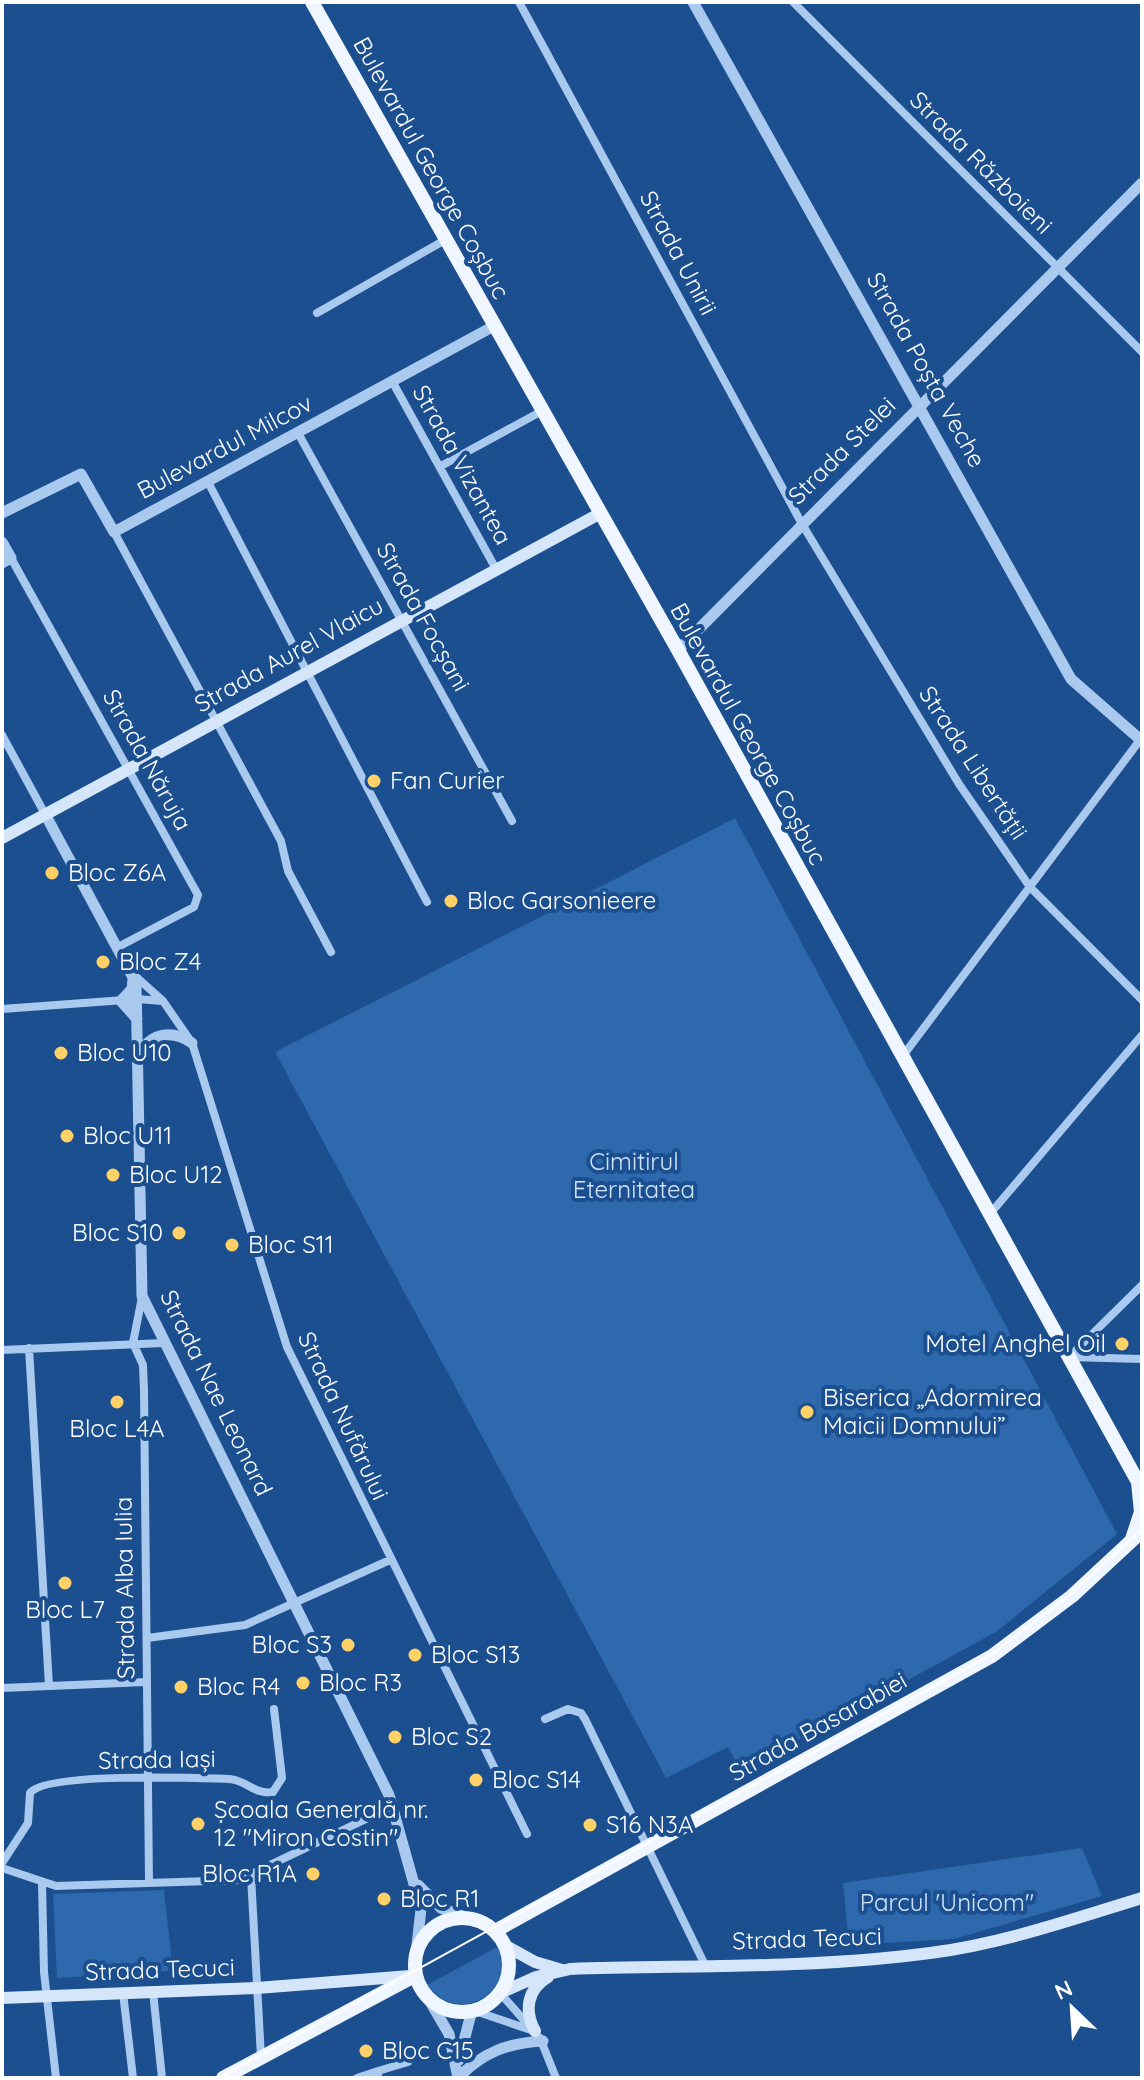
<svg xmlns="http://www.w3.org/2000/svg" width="1144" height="2080" viewBox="0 0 1144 2080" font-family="Quicksand,sans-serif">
  <rect width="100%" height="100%" fill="#1b4f8f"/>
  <path fill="#2e69ad" d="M735,818L1117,1534L996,1632L741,1771L728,1747L666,1778L275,1052Z
    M1082,1848L1102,1896L954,1939L849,1945L843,1883Z
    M164,1890L173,1971L57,1978L53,1894Z
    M499,1946L503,1975C488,2008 449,2015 427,1985Z"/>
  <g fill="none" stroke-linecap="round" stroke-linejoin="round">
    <path stroke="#a9c9ee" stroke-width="8" d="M519,2L802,524L959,784L1030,887L1142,1000
      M793,2L1142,352
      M317,313L445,240
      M392,381L496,569
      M298,433L512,821
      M441,466L542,411
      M208,482L427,902
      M114,532L281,841L288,871L331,952
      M11,558L198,895L194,907L118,947
      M2,735L45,814
      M134,975L163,1001L192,1043L287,1347L527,1834
      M2,1009L138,999L162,1001
      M902,1057L1140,740
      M989,1215L1142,1035
      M142,1297L133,1343L143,1365L144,1391L149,1882
      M29,1348L49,1686
      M2,1350L164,1343
      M1068,1357L1142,1359
      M1069,1357L1142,1285
      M147,1638L245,1625L390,1560
      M2,1688L146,1682
      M545,1719L568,1709L581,1713L585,1719L705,1965
      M2,1863L28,1823L30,1793C45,1772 198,1778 229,1779C247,1780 254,1795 273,1792L282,1778L274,1709
      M2,1868L56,1886L239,1880L393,1806
      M251,1876L261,2057
      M42,1884L44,1972L56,2078
      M153,1992L162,2078
      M123,1993L133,2078
      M500,1993L531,2028
      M472,2010L534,2031
      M540,2038L556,2078
      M357,2078L378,2071
      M378,2078V2071L408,2062"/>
    <path stroke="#a9c9ee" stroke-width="11" d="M693,2L1071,679L1142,741
      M2,513L81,474L114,532L494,326
      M2,542L11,558L2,563
      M678,650L1142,183
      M45,814L136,983L142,1296L389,1795L421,1909L416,1954
      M133,979L132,989L121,1001L137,1019
      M140,1053C152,1032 173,1030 192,1043
      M418,1885L441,1908L470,1919
      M428,1998L449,2034L458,2078
      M459,2060L472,2010
      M458,2078C483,2052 508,2043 543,2041"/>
    <path stroke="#d6e6fa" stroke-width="12" d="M2,838L599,514
      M504,1945L535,1962L562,1970
      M500,1993L536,1977L570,1969C689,1965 812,1969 930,1953C1002,1944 1073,1919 1142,1898
      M2,1998L257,1988L410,1976
      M535,2031C524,2011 527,1989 548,1977"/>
    <path stroke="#f0f6ff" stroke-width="14" d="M312,2L678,650L1142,1489
      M1132,1539L1141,1512L1138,1482
      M415 1965a47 47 0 1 1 94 0a47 47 0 1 1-94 0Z
      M495,1931L992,1656L1072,1596L1142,1531
      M223,2078L416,1975"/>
    <path stroke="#fff" stroke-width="2" d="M219,2078L991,1655L1070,1595L1142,1529"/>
  </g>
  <g fill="#ffd166" stroke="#1b4f8f" stroke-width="3">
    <circle cx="374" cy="781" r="8"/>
    <circle cx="52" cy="873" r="8"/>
    <circle cx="451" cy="901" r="8"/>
    <circle cx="103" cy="962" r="8"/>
    <circle cx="61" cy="1053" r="8"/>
    <circle cx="67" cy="1136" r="8"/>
    <circle cx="113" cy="1175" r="8"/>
    <circle cx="179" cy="1233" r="8"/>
    <circle cx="232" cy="1245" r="8"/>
    <circle cx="1122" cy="1344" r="8"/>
    <circle cx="117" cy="1402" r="8"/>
    <circle cx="807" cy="1412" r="8"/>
    <circle cx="65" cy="1583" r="8"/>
    <circle cx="348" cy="1645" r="8"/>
    <circle cx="415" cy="1655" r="8"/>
    <circle cx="303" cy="1683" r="8"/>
    <circle cx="181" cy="1687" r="8"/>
    <circle cx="395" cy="1737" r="8"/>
    <circle cx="476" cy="1780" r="8"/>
    <circle cx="198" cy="1824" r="8"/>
    <circle cx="590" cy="1825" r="8"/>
    <circle cx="313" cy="1874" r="8"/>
    <circle cx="384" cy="1899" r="8"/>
    <circle cx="366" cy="2051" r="8"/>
  </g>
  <g text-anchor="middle" stroke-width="8" stroke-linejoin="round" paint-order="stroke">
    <g font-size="24" fill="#fff" stroke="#1b4f8f">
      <text transform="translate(981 163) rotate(45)" y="8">Strada Războieni</text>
      <text transform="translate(431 168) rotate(61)" y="8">Bulevardul George Coșbuc</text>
      <text transform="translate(678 253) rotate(62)" y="8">Strada Unirii</text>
      <text transform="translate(926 370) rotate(61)" y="8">Strada Poșta Veche</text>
      <text transform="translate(225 447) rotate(-28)" y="8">Bulevardul Milcov</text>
      <text transform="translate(842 451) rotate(-45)" y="8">Strada Stelei</text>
      <text transform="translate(462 465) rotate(61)" y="8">Strada Vizantea</text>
      <text transform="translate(423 617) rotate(61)" y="8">Strada Focșani</text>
      <text transform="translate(289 655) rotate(-29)" y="8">Strada Aurel Vlaicu</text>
      <text transform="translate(748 734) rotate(61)" y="8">Bulevardul George Coșbuc</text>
      <text transform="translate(147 760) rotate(61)" y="8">Strada Năruja</text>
      <text transform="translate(973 763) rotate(57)" y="8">Strada Libertății</text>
      <text transform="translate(216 1393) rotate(64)" y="8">Strada Nae Leonard</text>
      <text transform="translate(343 1416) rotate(65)" y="8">Strada Nufărului</text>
      <text transform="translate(125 1588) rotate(-91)" y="8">Strada Alba Iulia</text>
      <text transform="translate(818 1727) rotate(-29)" y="8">Strada Basarabiei</text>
      <text transform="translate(157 1760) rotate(-1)" y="8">Strada Iași</text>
      <text transform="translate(807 1939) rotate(-2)" y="8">Strada Tecuci</text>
      <text transform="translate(160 1970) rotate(-2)" y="8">Strada Tecuci</text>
    </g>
    <g font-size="24" fill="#fff" stroke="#1b4f8f" text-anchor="start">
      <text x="390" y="789">Fan Curier</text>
      <text x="68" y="881">Bloc Z6A</text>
      <text x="467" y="909">Bloc Garsonieere</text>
      <text x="119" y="970">Bloc Z4</text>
      <text x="77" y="1061">Bloc U10</text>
      <text x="83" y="1144">Bloc U11</text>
      <text x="129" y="1183">Bloc U12</text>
      <text x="163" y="1241" text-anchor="end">Bloc S10</text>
      <text x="248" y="1253">Bloc S11</text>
      <text x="1106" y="1352" text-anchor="end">Motel Anghel Oil</text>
      <text x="823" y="1406">Biserica „Adormirea<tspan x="823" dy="28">Maicii Domnului”</tspan></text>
      <text x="117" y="1437" text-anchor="middle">Bloc L4A</text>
      <text x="65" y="1618" text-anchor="middle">Bloc L7</text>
      <text x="332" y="1653" text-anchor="end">Bloc S3</text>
      <text x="431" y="1663">Bloc S13</text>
      <text x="319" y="1691">Bloc R3</text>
      <text x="197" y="1695">Bloc R4</text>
      <text x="411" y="1745">Bloc S2</text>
      <text x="492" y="1788">Bloc S14</text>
      <text x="214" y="1818">Școala Generală nr.<tspan x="214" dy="28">12 "Miron Costin"</tspan></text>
      <text x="606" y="1833">S16 N3A</text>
      <text x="297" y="1882" text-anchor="end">Bloc R1A</text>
      <text x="400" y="1907">Bloc R1</text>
      <text x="382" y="2059">Bloc C15</text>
    </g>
    <g font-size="24" fill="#cfe3fa" stroke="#1b4f8f">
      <text x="634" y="1170">Cimitirul<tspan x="634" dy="28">Eternitatea</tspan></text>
      <text x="947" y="1911">Parcul 'Unicom"</text>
    </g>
  </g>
  <rect width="1144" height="2080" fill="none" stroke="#ffffff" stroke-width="8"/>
  <g transform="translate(1072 2008) rotate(335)" stroke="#1b4f8f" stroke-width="6" paint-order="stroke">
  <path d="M0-6L14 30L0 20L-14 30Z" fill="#ffffff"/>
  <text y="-12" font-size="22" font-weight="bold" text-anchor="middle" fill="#ffffff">N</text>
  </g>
</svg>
